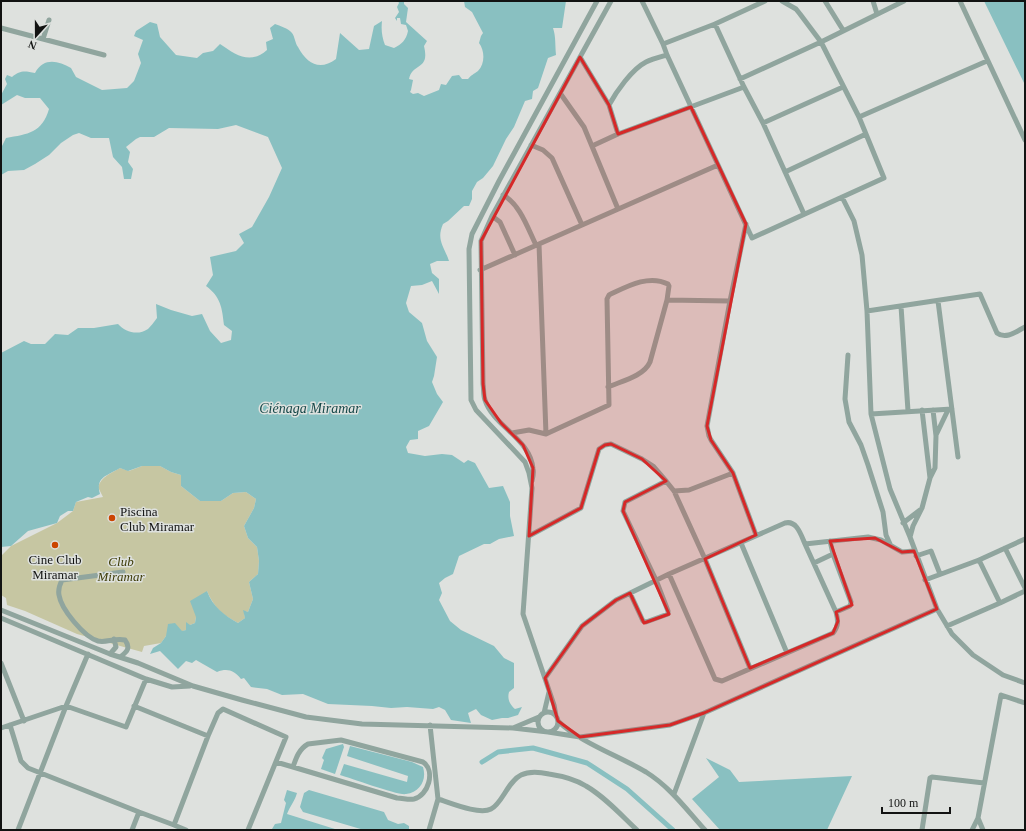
<svg xmlns="http://www.w3.org/2000/svg" width="1026" height="831" viewBox="0 0 1026 831" font-family="'Times New Roman',serif">
  <rect width="100%" height="100%" fill="#dee1de"/>
  <path fill="#c6c6a2" d="M142,466H160L171,472L181,475V486L200,501H221L233,493L246,492L256,499L254,508L244,526L248,538L257,547L259,561L258,574L249,582L253,599L248,612L244,611L245,618L238,623C222,614 215,609 207,591L196,617L195,623L190,625L186,630L166,636L161,643L144,646L142,652L77,634L25,611L7,605L6,598L1,595V556L11,546L57,523L73,511L76,502L103,497L98,487C102,476 110,474 120,468L129,471Z"/>
  <path fill="#89c0c1" d="M398,1H404V4L408,8L406,22L427,41L424,46C430,71 413,62 409,79L413,80L411,90L410,92L413,94L418,93L424,96L439,90L441,84L446,85L452,76L459,75L462,79H468C471,75 474,74 478,71C485,64 485,51 479,43L481,36L483,33L472,12L465,7L464,1H572H566L562,28H553C556,37 555,45 556,55L548,58L538,88L533,91L532,99L525,101L514,127L506,139L493,166L483,178L477,182L472,191V199L469,206H464L448,221L443,224C436,240 444,246 449,261H437L430,264L432,273L439,279V294L432,281L422,285L411,286L406,303L409,312L422,323L427,341L437,357L434,376L432,382L437,394L443,402L429,426L418,431V439L410,440L406,447L408,453L425,456L442,454L452,455L464,463L468,460L475,463L489,488L503,486L510,502V516L514,536L499,539L490,544H484L459,556L453,574L445,578L439,583L442,593L439,600L450,621L461,630L494,646L504,658L514,663V688L509,692C507,699 510,705 515,709L522,707L518,715L508,718H502L492,720L481,715L476,709L468,713L471,723L451,720L445,710L439,707L433,709L407,707L391,708L372,706L328,704L303,694L282,695L267,689L251,687L244,678L241,679C234,670 227,668 217,672L196,660L192,663L186,661L178,669L160,651L150,654L153,648L161,643L166,636L168,624L175,623L182,631L186,630V622L190,625L195,623L196,617L190,601L207,591C213,607 224,615 238,623L245,618L243,610L248,612L253,599L249,582L258,574L259,561L257,547L248,538L244,526L254,508L256,499L246,492L233,493L221,501H200L181,486V475L171,472L160,466H142L128,471L120,468C107,476 95,477 100,494L92,498L88,497L76,502L73,511H68L60,516L57,523L28,531L11,546L1,547V353L24,341L31,344H45L55,334L68,335L78,328H94L118,324C125,332 138,336 148,329C151,326 154,322 157,318L156,304L171,310L192,316L202,314L210,331L221,343L231,340L232,331L224,325C222,308 221,297 206,286L213,275L210,257L236,251L244,243L239,234L252,227L269,197L282,168L268,137L236,125L218,129L169,128L154,137H140L136,139L126,147L130,152L128,162L133,169L131,179H124L122,167L113,157L109,138H91L79,133L73,135L61,143L49,155L35,164L24,170L8,171L1,175V148L6,138C28,134 42,133 49,109L40,98H25L17,95L1,105V95L7,84L5,79L7,75L12,77C20,70 25,71 35,73C44,57 58,61 71,68L76,77L102,90L127,88L134,81L141,63L138,54L143,40L134,36L136,31L150,22L157,24L160,37L176,55L197,58L203,53L213,51L220,44C236,55 250,65 267,50L266,42L273,39L270,28L275,24C280,26 288,28 292,33C295,37 295,43 298,47C307,64 320,71 336,59L340,33L359,50L369,49L374,26L382,21C381,30 382,37 385,45L394,48C402,44 406,40 408,31L406,25L401,24L400,18H397V21L395,18L399,12L397,7L399,3Z
    M984,1H1025V85Z
    M343,744L344,747L335,774L321,769L324,760L322,758L326,749Z
    M350,746L412,762L423,767C427,780 420,792 406,794C399,796 351,778 340,775L344,764L407,782L408,776L347,756Z
    M706,758L730,770L739,782L852,776L827,830H720L692,799L719,777Z
    M287,790L297,793C295,801 290,806 287,814L338,830H273L272,829L275,824L281,823L286,803L284,800Z
    M309,790L384,812L388,820L398,824L404,823L409,826V830H364L303,812L300,807L304,793Z"/>
  <g fill="none" stroke-linecap="round" stroke-linejoin="round">
    <path stroke="#89c0c1" stroke-width="5" d="M482,762L498,752L533,748L587,763L627,789L673,830"/>
    <path stroke="#90a59e" stroke-width="5" d="M642,1L663,44L667,55L752,238L884,178L859,117L821,42L800,14L796,9L782,1
      M825,1L843,30
      M873,1L877,14
      M960,1L1025,140
      M715,24L744,87L763,123L804,214
      M1,28L104,55
      M43,39L49,20
      M663,44L715,24L765,1
      M580,57L609,105
      M740,79L821,42L904,1
      M560,93L584,127L618,209
      M859,117L987,61
      M763,123L843,87
      M618,134L609,105C616,92 632,69 646,62C652,59 660,57 667,55
      M531,145L543,150L552,158L582,225
      M592,146L618,134L744,87
      M785,172L866,134
      M503,195C520,204 528,229 536,245
      M842,197L854,221L862,255L867,311L871,414L890,489L910,537L937,609L952,634L973,655L1003,675L1025,683
      M492,216L500,222L515,255
      M539,244L546,434
      M480,270L718,165
      M938,301L958,457
      M901,306L908,411
      M867,311L980,294L997,333C1006,340 1017,331 1025,327
      M848,355L845,399L849,422L861,445L868,465L883,512L886,535L890,544
      M608,387C622,381 644,376 650,362L667,300
      M922,410L930,478
      M871,414L952,409
      M512,433L529,430L546,434L609,405L607,299L609,295C626,287 648,274 668,284L669,286L667,300L730,301L746,224
      M936,435L948,410
      M733,473L756,535
      M532,481C533,477 534,473 533,469C531,439 493,426 485,400C483,395 484,389 483,384L481,241L492,216L611,1
      M674,491L689,490L733,473L711,440L709,436L707,426L730,301
      M903,523L920,510
      M529,536L581,508L599,449L605,445L611,444L642,459L653,466L666,481
      M910,537L913,526L922,508L930,478L935,468L936,436L933,410
      M830,541L833,554L851,602L850,606L836,612
      M741,543L787,653
      M1005,548L1025,588
      M916,556L931,551L940,574
      M979,560L1025,539
      M814,563L833,554
      M669,574L715,679L722,681L833,633C839,626 838,620 836,612L805,544
      M925,580L979,560L1000,603L1025,591
      M630,593L643,621L646,622L668,614V611L656,580L623,511L625,502L666,481L674,491L705,559L750,668
      M1,610L110,654L138,663L193,686L242,700L306,717L362,724L513,728L548,732L580,737L670,725L704,713L937,609
      M1,618L146,679L172,687L190,686
      M947,626L1000,603
      M110,654L116,647L114,639
      M120,657C127,652 131,648 125,640C114,638 106,643 98,641C84,637 61,609 59,595C58,590 60,584 62,580L123,572
      M1,663L24,721
      M545,678L582,626L616,600L669,574L785,523C797,520 801,535 805,544L868,537L881,540L902,552L914,551
      M134,706L208,736L218,713L223,709L286,737L248,830
      M538 722a10 10 0 1 1 20 0a10 10 0 1 1-20 0Z
      M544,713L549,692
      M556,716L554,705L523,614L532,488L529,473L525,462L476,410L471,400L469,249L472,234L499,181L597,1
      M558,721C579,742 619,756 646,772C670,787 686,809 705,830
      M10,725L21,761L28,768L139,812L132,830
      M430,725L438,799C451,803 479,815 491,809C502,804 508,781 521,775C529,771 540,772 549,774C562,776 575,779 586,786C605,797 621,815 637,830
      M1,728L66,706L126,727L146,679
      M513,728L539,717
      M276,762L293,767L397,798C403,798 408,800 414,799C428,796 436,771 423,762L341,740L308,744C299,749 296,758 293,767
      M674,794L704,713
      M139,812L174,825L208,736
      M174,825L186,830
      M18,830L66,706L88,654
      M429,830L438,799
      M922,830L930,778L932,777L984,783
      M972,830L978,818
      M983,830L978,818L1001,695L1025,703"/>
  </g>
  <path fill="#d62828" fill-opacity="0.2" stroke="#d62828" stroke-width="3" stroke-linejoin="round" d="M580,57L609,105L618,134L691,107L746,224L707,426L711,440L733,473L756,535L705,559L750,668L833,633L838,621L836,612L852,605L830,541L875,538L902,552L914,551L937,609L704,713L670,725L580,737L558,721L545,678L582,626L616,600L630,593L644,623L669,614L623,511L625,502L666,481L642,459L611,444L605,445L599,449L581,508L529,536L533,468L523,445L501,423L485,400L483,384L481,241Z"/>
  <g fill="#cb4501" stroke="#dee1de" stroke-width="1.5">
    <circle cx="112" cy="518" r="4"/>
    <circle cx="55" cy="545" r="4"/>
  </g>
  <g text-anchor="middle" stroke-width="3" stroke-linejoin="round" paint-order="stroke">
    <g font-size="13" fill="#121312" stroke="#dee1de" text-anchor="start">
      <text x="120" y="516">Piscina<tspan x="120" dy="15">Club Miramar</tspan></text>
      <text x="55" y="564" text-anchor="middle">Cine Club<tspan x="55" dy="15">Miramar</tspan></text>
    </g>
    <g font-size="13" font-style="italic" fill="#3e3c07" stroke="#dee1de">
      <text x="121" y="566">Club<tspan x="121" dy="15">Miramar</tspan></text>
    </g>
    <g font-size="14" font-style="italic" fill="#164849" stroke="#dee1de">
      <text x="310" y="413">Ciénaga Miramar</text>
    </g>
  </g>
  <rect width="1026" height="831" fill="none" stroke="#121312" stroke-width="4"/>
  <g transform="translate(36 36) rotate(201)" stroke="#dee1de" stroke-width="3" paint-order="stroke">
  <path d="M0-3L7 15L0 10L-7 15Z" fill="#121312"/>
  <text y="-6" font-size="11" font-weight="bold" text-anchor="middle" fill="#121312">N</text>
  </g>
  <path d="M882 807v6h68v-6" fill="none" stroke="#121312" stroke-width="2"/>
  <text x="888" y="807" font-size="12" fill="#121312" stroke="#dee1de" stroke-width="3" paint-order="stroke">100 m</text>
</svg>
